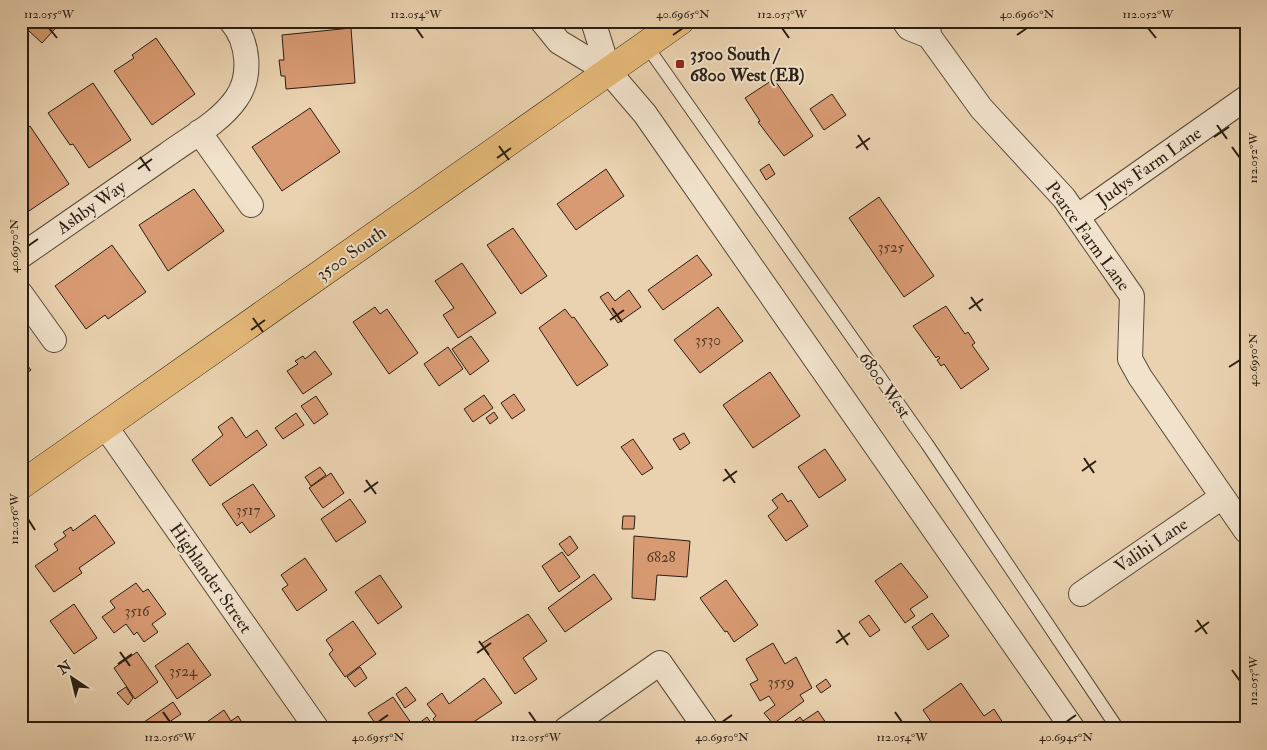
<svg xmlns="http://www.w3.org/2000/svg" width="1267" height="750" viewBox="0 0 1267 750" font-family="'IM FELL Double Pica',serif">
  <rect width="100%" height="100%" fill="#ead2b0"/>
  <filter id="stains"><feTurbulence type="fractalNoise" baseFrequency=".004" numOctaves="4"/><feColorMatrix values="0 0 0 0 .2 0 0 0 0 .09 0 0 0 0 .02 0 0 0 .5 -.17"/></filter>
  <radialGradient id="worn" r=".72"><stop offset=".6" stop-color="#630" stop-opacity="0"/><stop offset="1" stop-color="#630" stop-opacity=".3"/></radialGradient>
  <path fill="#d89a73" stroke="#291e12" d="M21,21H62L42,43L29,31L21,40Z
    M351,28L355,83L286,89L285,76H281L279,60H284L282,35Z
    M156,38L195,94L152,125L114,71L134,58L132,55Z
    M774,79L813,136L784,156L758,122L760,121L745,98Z
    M93,83L131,140L89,168L73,144L70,145L48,113Z
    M832,94L846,115L824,130L810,109Z
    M310,108L340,152L282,191L252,147Z
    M30,126L69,184L26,213L21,206V132Z
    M769,164L775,174L766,180L760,170Z
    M606,169L624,196L576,230L557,204Z
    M194,189L224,231L168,271L139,225Z
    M879,197L934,276L904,297L849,218Z
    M513,228L547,276L521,294L487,245Z
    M112,245L146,292L108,319L105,315L86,329L55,286Z
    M697,255L712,275L663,310L648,290Z
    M462,263L496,313L458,338L443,315L454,308L435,281Z
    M629,290L641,307L618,323L600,297L608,292L615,301Z
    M946,306L965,334L968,332L975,343L972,345L989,369L961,389L944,364L941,366L937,360L940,358L938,356L936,358L913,326Z
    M375,307L380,314L387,309L418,353L389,374L353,322Z
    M718,307L743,341L700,373L674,340Z
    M565,309L572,318L574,317L608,365L577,386L539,328Z
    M471,336L489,361L470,375L452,349Z
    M448,347L463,369L439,386L424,364Z
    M315,351L332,374L303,394L287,371L298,364L295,361L303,356L305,359Z
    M21,357L31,370L21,377Z
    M770,372L800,416L753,448L723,405Z
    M514,394L525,410L512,419L501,403Z
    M484,395L493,408L473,422L464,409Z
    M316,396L328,414L314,424L301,406Z
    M494,412L498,418L490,424L486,418Z
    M296,413L304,425L283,439L275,428Z
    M232,417L246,438L257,430L267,445L210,486L192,460L223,435L218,427Z
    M684,433L690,443L680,450L673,439Z
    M633,439L653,468L642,475L621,447Z
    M825,449L846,480L819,498L798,467Z
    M320,467L326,475L311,486L305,477Z
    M331,473L344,493L323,508L309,488Z
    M253,484L275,516L250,533L242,522L237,526L222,504Z
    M782,493L788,502L791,500L808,526L786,541L768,516L778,508L772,500Z
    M350,499L366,522L336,542L321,519Z
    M95,515L115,543L79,568L82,573L54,592L35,566L58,550L54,544L66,536L63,532L71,527L73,531Z
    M623,516H635L634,529H622Z
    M570,536L578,548L568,556L559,544Z
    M634,536L690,541L687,577L657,575L655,600L632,598Z
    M562,552L580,577L559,592L542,566Z
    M305,558L327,590L297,611L282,589L288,585L281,575Z
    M901,563L928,597L910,609L915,616L905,623L875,581Z
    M594,574L612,599L565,632L548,608Z
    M380,575L402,607L378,624L355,592Z
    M726,580L758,625L734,642L727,631L725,632L700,598Z
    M136,583L143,592L148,589L166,614L152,624L158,632L144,642L137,632L134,635L126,624L114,633L102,617L115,608L110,601Z
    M74,604L97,638L74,654L50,621Z
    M932,613L949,636L928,650L912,627Z
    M528,614L547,641L523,658L537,679L515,694L481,644Z
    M869,615L880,630L870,637L859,622Z
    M353,621L376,654L345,677L329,654L333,650L326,640Z
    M188,643L211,675L177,699L155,666Z
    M773,643L785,664L796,657L812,688L800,695L804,701L773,724L764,713L775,705L769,696L760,701L750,684L758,680L746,659Z
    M137,652L158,682L135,699L114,668Z
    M360,667L367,678L355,687L347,677Z
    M484,678L502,703L463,729H450L448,725L440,729L433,719L436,716L427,704L442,693L449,704Z
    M826,679L831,686L821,693L816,686Z
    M961,683L984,716L994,709L1007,729H936L923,710Z
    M126,687L133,698L128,705L117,693Z
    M406,687L416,700L405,708L396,694Z
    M393,697L414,727L427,717L435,729H379L368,713Z
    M173,702L181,714L159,729H134Z
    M224,710L231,721L238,716L246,729H197Z
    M818,711L830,729H784L800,717L803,721Z"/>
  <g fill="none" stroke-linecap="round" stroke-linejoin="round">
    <defs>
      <path id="service" d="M646,45L927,444L1118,729"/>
      <path id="minor" d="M542,21L559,42L609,72L645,114L1073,729
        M593,21L609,72
        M904,21L909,28L929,36
        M928,21L929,36L981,108L1064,198L1132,296L1130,359L1140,377L1246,531
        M199,132L251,205
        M1077,217L1246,98
        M21,256C70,222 119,188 168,154C190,138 220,122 236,99C252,77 249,42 231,21
        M21,294L54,340
        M105,426L317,729
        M1081,594L1222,497
        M566,729L660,663L706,729"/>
      <path id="primary" d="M21,485L680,21"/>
    </defs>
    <use href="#service" stroke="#594b3a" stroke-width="14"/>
    <use href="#minor" stroke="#594b3a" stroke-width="26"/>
    <use href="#primary" stroke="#291e12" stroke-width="29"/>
    <use href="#service" stroke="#f1e2cc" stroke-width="12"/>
    <use href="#minor" stroke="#f1e2cc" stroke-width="24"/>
    <use href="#primary" stroke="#e5b978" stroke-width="28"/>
  </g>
  <path fill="none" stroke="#291e12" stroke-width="2" d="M49,28L57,38M416,28L423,38M782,28L789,38M1148,28L1156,38M673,35L683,28M1017,35L1027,28M1217,125L1227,139M858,135L868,150M1214,137L1229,127M499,146L509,160M1232,147L1240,158M856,148L870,138M140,157L150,171M497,158L511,148M138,169L152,159M28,246L38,239M971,297L981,311M612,308L622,322M969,309L983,299M253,318L263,332M610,320L624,310M251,330L265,320M1229,367L1240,360M1084,458L1094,473M725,469L735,483M1082,471L1096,461M366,480L376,494M723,481L737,471M364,492L378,482M28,519L35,530M1197,620L1207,634M838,630L848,645M1195,632L1209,622M479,641L489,655M836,643L850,633M120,652L130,666M477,653L491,643M118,664L132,654M1232,670L1240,681M163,712L170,722M529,712L536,722M895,712L902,722M378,722L388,715M722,722L732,715M1066,722L1076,715"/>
  <rect fill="#8f2418" stroke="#f1e2cc" stroke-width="2" x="675" y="59" width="10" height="10" rx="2.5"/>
  <g text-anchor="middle" stroke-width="4" stroke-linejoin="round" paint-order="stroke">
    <g font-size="15" fill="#553d2a">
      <text x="891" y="252">3525</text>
      <text x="708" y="345">3530</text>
      <text x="248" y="515">3517</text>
      <text x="661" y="562">6828</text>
      <text x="137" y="616">3516</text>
      <text x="183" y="676">3524</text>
      <text x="781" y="687">3559</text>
    </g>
    <g font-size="18" font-weight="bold" fill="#291e12" stroke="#f1e2cc" text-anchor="start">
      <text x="690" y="60">3500 South /<tspan x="690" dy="21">6800 West (EB)</tspan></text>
    </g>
    <g font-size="18" fill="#291e12" stroke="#f1e2cc">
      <text transform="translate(1149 166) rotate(-35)" y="6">Judys Farm Lane</text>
      <text transform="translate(91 207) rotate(-35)" y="6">Ashby Way</text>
      <text transform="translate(1088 236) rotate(54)" y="6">Pearce Farm Lane</text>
      <text transform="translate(351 253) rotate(-35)" y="6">3500 South</text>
      <text transform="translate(885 385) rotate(55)" y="6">6800 West</text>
      <text transform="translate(1151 545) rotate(-34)" y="6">Valihi Lane</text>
      <text transform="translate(211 578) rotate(55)" y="6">Highlander Street</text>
    </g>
  </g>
  <rect width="1267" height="750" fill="none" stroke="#ead2b0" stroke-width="55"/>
  <g transform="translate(72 678) rotate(325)" stroke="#f1e2cc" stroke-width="4" paint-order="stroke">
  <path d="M0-4L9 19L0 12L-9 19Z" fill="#291e12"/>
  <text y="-8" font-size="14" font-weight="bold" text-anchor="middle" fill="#291e12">N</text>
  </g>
  <rect x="28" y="28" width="1212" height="694" fill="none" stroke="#291e12" stroke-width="2"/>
  <g font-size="12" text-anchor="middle" fill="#291e12">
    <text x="49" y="18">112.055°W</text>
    <text x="416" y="18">112.054°W</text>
    <text x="683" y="18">40.6965°N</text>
    <text x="782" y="18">112.053°W</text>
    <text x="1027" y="18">40.6960°N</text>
    <text x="1148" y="18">112.052°W</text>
    <text transform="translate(1253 158) rotate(-90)" y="4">112.052°W</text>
    <text transform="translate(14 246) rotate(-90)" y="4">40.6970°N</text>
    <text transform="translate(1253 360) rotate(-90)" y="4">40.6950°N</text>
    <text transform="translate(14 519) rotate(-90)" y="4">112.056°W</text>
    <text transform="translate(1253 681) rotate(-90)" y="4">112.053°W</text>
    <text x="170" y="741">112.056°W</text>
    <text x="378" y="741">40.6955°N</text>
    <text x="536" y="741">112.055°W</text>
    <text x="722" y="741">40.6950°N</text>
    <text x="902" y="741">112.054°W</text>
    <text x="1066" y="741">40.6945°N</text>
  </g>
  <rect width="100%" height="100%" filter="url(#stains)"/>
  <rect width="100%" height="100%" fill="url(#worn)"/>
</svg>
